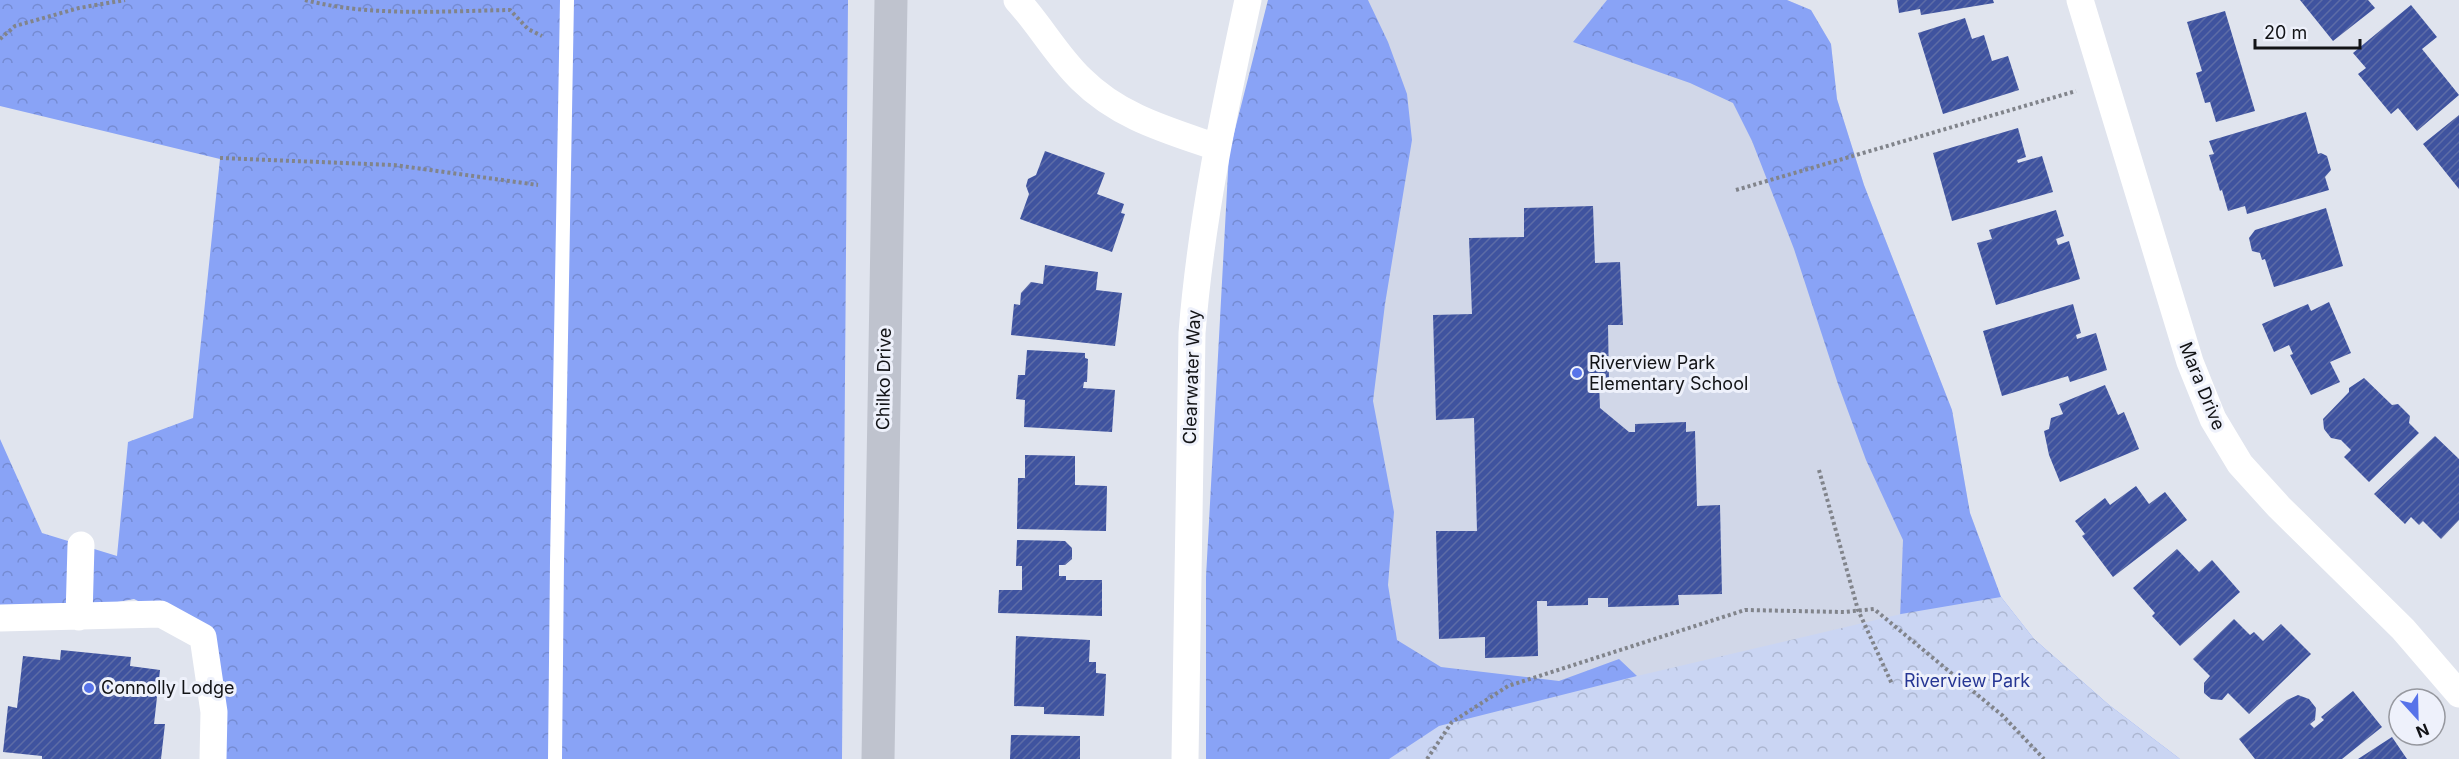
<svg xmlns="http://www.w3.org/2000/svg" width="2459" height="759" viewBox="0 0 2459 759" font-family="Inter,sans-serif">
  <defs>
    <pattern id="forest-crowns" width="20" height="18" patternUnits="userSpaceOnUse" patternTransform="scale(1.5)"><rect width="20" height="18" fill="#89a3f6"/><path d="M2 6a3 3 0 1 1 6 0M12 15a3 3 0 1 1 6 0" fill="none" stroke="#758bd2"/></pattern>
    <pattern id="park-crowns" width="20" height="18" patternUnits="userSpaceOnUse" patternTransform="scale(1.5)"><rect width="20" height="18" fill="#cad5f3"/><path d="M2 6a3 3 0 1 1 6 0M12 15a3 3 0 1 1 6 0" fill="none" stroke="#acb6d0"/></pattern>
    <pattern id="building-hatch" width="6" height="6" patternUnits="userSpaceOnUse" patternTransform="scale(1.5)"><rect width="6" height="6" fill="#3f539f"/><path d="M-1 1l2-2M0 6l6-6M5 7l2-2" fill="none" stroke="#5d6ca6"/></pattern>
  </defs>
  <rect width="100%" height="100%" fill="#e0e4ee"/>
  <path fill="#d1d7e8" d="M1268,0H1787L1811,10L1831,44L1837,99L1864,185L1952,410L1970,513L2001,597L1439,726L1206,759V577L1258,44Z"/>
  <path fill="url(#forest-crowns)" d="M0,0H848L842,759H208L217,640L134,599L0,623V439L42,533L117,556L128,442L193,418L220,159L0,106Z
    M1268,0H1368L1388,42L1407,94L1412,140L1385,304L1373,401L1394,512L1388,585L1397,640L1441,667L1559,681L1619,659L1637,676L1609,705L1523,759H1206V577L1229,153Z
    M1607,0H1787L1811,10L1831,44L1837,99L1864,185L1952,410L1970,513L2001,597L2034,639L2109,705L2180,759L1899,645L1903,540L1866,460L1838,384L1794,249L1752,141L1733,103L1690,83L1573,42Z"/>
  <path fill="url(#park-crowns)" d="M2001,597L2034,639L2109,705L2180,759H1389L1439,726L1637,676L1901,614Z"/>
  <path fill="url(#building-hatch)" d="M1897,0H1993L1994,3L1921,15L1920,9L1899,13Z
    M2300,0H2368L2375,8L2333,41Z
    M2411,5L2437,37L2422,49L2459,95L2417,131L2398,108L2391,114L2358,74L2366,68L2353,53Z
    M2225,11L2255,111L2216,122L2210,102L2205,103L2196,73L2202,71L2187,22Z
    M1965,18L1972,39L1984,35L1992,61L2008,56L2019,90L1943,114L1918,33Z
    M2306,112L2318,154L2321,153L2327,156L2331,170L2325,177L2329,190L2247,214L2245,206L2228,211L2222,190L2220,191L2209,155L2214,154L2209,141Z
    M2459,115V189L2423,144Z
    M2018,128L2026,157L2017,160L2018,163L2042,156L2053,192L1952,221L1933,153Z
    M1045,151L1105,173L1097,194L1124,204L1121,213L1125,214L1112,252L1020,219L1029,194L1026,186L1028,179L1036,175Z
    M1593,206L1595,263L1620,262L1623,325H1608L1609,383H1599L1600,408L1629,432H1635V424L1686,422V432L1695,431L1697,506L1720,505L1722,594L1678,595L1679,605L1608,607V598H1588V605L1547,606V601H1537L1538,656L1485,658V637L1439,639L1436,531H1477L1474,418L1436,420L1433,315L1472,314L1469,238L1524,237V208Z
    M2326,208L2343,266L2274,287L2265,259L2262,260L2260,253L2252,251L2249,238L2255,230Z
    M2056,210L2064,236L2056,239L2058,245L2069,241L2080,279L1996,305L1977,243L1992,239L1989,230Z
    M1045,265L1098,272L1096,290L1122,293L1115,346L1011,335L1014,304L1020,305L1021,293L1031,282L1043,284Z
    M2329,302L2351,353L2330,362L2340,382L2311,395L2290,355L2293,354L2289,345L2274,352L2262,324L2308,304L2311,311Z
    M2073,304L2081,333L2076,335L2077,339L2096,333L2107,370L2070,382L2068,376L2002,396L1983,331Z
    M1027,350L1085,353V358L1088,359L1087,382H1084L1083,388L1115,390L1112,432L1024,427L1025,400L1016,399L1018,375H1025Z
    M2364,378L2392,405L2398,404L2410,416L2409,423L2419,433L2369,482L2344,457L2351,450L2341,440L2331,438L2324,429L2323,419L2349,392V388Z
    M2105,385L2118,415L2124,412L2139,449L2060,482L2049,455L2044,431L2049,429L2051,418L2063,414L2059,404Z
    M2435,436L2459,459V520L2441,539L2423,521L2419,525L2411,517L2405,524L2374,494Z
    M1025,455L1075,456V485L1107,486L1106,531L1017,529L1018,478H1025Z
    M2136,486L2149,504L2165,492L2187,520L2113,577L2082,536L2085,534L2075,521L2105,498L2110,505Z
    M1017,540L1065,541L1072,548V559L1065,565H1059V576H1066V580H1102V616L998,613L999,590H1022V566H1016Z
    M2177,549L2199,572L2212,560L2240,592L2180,646L2152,616L2155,613L2133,588Z
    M2234,619L2250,635L2254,632L2263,641L2281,624L2311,654L2249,714L2228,693L2222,700L2211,699L2204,693V683L2210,676L2193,659Z
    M1016,636L1090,640L1089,662H1096V673L1106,674L1104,716L1044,714V707L1014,706Z
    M61,650L131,657L130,666L160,670L154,724H165L161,759H42V756L3,752L8,706L17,708L23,656L60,660Z
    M2353,691L2382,727L2342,759H2255L2239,739L2287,700L2298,695L2309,699L2316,708L2315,720L2310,724L2314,728L2324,720L2321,717Z
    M1011,735L1080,736V759H1010Z
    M2392,737L2407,759H2358Z"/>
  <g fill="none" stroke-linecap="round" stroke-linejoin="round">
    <path stroke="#81848b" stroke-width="4" stroke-dasharray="3 3" stroke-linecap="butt" d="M305,0C370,17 443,11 510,10L528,29L542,36
      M0,39L15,26L79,8L125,0
      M220,158L394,165L538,185
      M1736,190L2076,91
      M1819,470L1858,610L1892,684
      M1427,759L1452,722L1508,686L1745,610L1844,612L1874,609L2003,716L2044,759"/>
    <path stroke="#fff" stroke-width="14" d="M555,759L557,562L567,0"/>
    <path stroke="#fff" stroke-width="27" d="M1017,0C1040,25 1057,56 1081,79C1119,117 1167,130 1216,147
      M2080,0L2190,362L2213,419L2240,464L2279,507L2403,629L2459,694
      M79,617L81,545
      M0,618L161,614L203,637L214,712L213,759
      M1185,759L1192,333C1201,220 1224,111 1248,0"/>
    <path stroke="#bfc3ce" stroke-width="33" d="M878,759L891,0"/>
  </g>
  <g fill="#5773e9" stroke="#eef1fb" stroke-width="2">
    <circle cx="1577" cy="373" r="6"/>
    <circle cx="89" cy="688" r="6"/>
  </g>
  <g text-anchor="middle" stroke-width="6" stroke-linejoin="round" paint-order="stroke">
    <g font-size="18" fill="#121316" stroke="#eef1fb" text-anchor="start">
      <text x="1589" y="369">Riverview Park<tspan x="1589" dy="21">Elementary School</tspan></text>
      <text x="101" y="694">Connolly Lodge</text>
    </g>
    <g font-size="18" fill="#121316" stroke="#eef1fb">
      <text transform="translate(1192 377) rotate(-88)" y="6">Clearwater Way</text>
      <text transform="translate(884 379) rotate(-89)" y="6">Chilko Drive</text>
      <text transform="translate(2202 386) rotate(68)" y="6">Mara Drive</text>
    </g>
    <g font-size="18" fill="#263694" stroke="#eef1fb">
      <text x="1967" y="687">Riverview Park</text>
    </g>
  </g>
  <g transform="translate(2417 717) rotate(158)"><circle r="28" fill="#eef1fb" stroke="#96989f" stroke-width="1.5"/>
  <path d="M0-4.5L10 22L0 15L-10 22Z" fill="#5773e9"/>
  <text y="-9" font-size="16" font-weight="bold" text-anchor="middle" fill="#121316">N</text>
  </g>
  <path d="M2255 39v9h105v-9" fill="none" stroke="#121316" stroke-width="3"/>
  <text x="2264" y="39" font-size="18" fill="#121316" stroke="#eef1fb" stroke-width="4.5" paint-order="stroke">20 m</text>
</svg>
